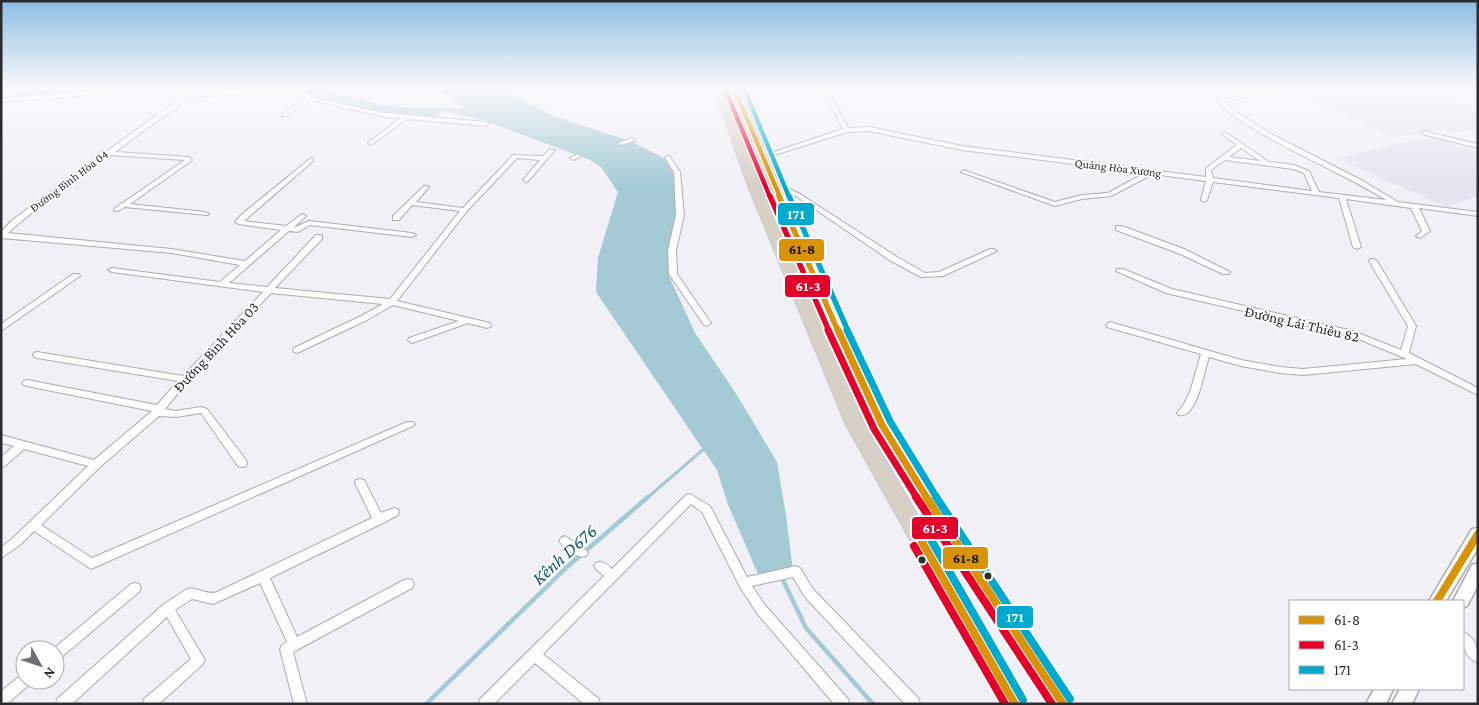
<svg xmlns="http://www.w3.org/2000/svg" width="1479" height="705" viewBox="0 0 1479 705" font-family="'Crimson Pro',serif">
  <rect width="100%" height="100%" fill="#f1f0f7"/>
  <path fill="#e4e3f1" d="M1329,88H1425L1478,112V134L1467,130L1452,133L1443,129L1393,138L1303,94Z
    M1431,136L1478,152V196L1446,207L1337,158Z"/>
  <path fill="#a4cad6" d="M70,88H108L83,93L1,99V94Z
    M178,88H262L198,93L188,92Z
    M291,88H321L382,105L411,108H466L434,88H500L556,117L633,142L665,159L673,173L677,216L668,251L669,276L695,333L735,392L777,462L786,515L793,571L761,581L727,502L717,470L596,292L598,258L618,192L601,167L590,160L483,120L444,111L428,118L386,114L312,97Z"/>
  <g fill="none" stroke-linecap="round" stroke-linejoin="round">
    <path stroke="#a4cad6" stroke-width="3" d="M647,498L705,448"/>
    <path stroke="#a4cad6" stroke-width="4.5" d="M781,576L806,628L873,704
      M426,704L567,567L648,497"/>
    <defs>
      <path id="street" d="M105,88H117L82,96L1,102V98L82,92Z
        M169,88H177L190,93L294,88L319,99L385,113L486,122L489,124L486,126L407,119L371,145L368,143L369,142L401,118L385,117L311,100L286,116H282V114L307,98L290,91L190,97L115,152L189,157L192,160L191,161L130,204L205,212L209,214L207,215L125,207L118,211H114V209L185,160L110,155L54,195L17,225L8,233L171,249L245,261L281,230L239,224L235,222L241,215L311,158L313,159V161L244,221L286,226L302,214L306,216L293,228L309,221L412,233L416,235L412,237L310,225L298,232L289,231L229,283L267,287L316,235H322V239L275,288L390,299L460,211L412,205L399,220H393V216L424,186H428L429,187L416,202L463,208L513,155L543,156L550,149L555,150L528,181L526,182L523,180L540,160L517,158L467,211L397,301L490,323L491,325L490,327L487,328L468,323L412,343L408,340L409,338L459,321L393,305L367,320L297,353L294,352L293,350L294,348L361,316L383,304L271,293L188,381L165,409L176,411L201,407L207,409L246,460L247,463L246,466L242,467L238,466L201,413L176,417L159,416L100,467L41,525L92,558L407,422H413L415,424L413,426L91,569L34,531L20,545L1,558V547L12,539L88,466L24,449L5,466L1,467V457L14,446L1,443V435L94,460L152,411L27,386L24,385L22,383L24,381L27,380L157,405L178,381L37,358L34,357L33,355L34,353L37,352L183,376L263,292L112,272L108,270L112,268L220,282L240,265L172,253L1,238V232L11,221L103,154L104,152L107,151L185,95Z
        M814,88H820L835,103L848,128L869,127L962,146L1206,177V168L1237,145L1223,135L1222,134L1225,132L1269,162L1294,165L1309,171L1319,192L1386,200C1344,174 1299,156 1257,131C1243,122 1228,113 1217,101L1246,94L1234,88C1242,88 1248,92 1254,92C1264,91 1273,88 1283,88L1224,102L1238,113L1273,135L1363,181L1398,202L1478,212V216L1419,208L1430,231L1420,238L1416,236L1422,231L1411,208L1346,199L1361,247L1357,249L1353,247L1339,198L1213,182L1207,200L1204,202L1201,200L1206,181L1153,174L1111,196L1082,199L1055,206L961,172L964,170L966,171L1055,202L1082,195L1108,193L1145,173L962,150L869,131L847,132L765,158H761V156L843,129L831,105ZM1241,148L1260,161L1229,157ZM1225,160L1293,169L1304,173L1312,191L1213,178L1211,170Z
        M1424,131L1478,144V148L1422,134V132Z
        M632,138L635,140L634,141L621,145L618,143Z
        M578,154L580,155V157L573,160L570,158Z
        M668,156L670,157L680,172L684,215L676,250L677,274L711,323L707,326L704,325L669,274L668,250L676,215L674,172L665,158Z
        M772,181L800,194L897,257L925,273L939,272L990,249H993L997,251L943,276L921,277L891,261L796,196L770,184V182Z
        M1116,226H1122L1184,249L1230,272L1229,274H1223L1178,253L1116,230Z
        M1370,259H1373L1377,261L1416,326L1409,353L1478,388V395L1416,364L1303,375L1280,373L1241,366L1209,357C1204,369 1198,419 1179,415L1177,413L1184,404L1190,392L1201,354L1107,327L1106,325L1110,322L1241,360L1280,367L1303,369L1407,359L1351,336L1166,293L1116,271L1117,269H1123L1172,289L1353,331L1401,350L1408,326L1369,261Z
        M73,274H79L80,276L1,331V324Z
        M360,479L364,480L381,513L394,508L398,509L399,512L398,515L383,523L270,578L297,637L404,580L408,579L412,580L414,584L412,588L293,652L307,704H294L280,649L282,645L287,642L260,583L213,604L192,599L175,610L205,660L203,664L159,704H143L144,699L191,659L167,617L72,704H56L57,699L164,604L187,589C197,586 207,596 217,592L372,518L355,483L356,480Z
        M690,494L710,506L747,577L796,566L800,568L813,589L919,699L920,704H905L805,597L793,577L752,586L764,604L848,699L849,704H834L756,612L740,587L702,512L691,504L543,654L599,699L600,704H584L535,663L494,704H479L480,699L604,576L596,569L594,566L596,563C603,560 607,565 612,569L686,495Z
        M565,536L586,550L588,553L586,556C577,559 564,548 559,541L561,538Z
        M135,583L139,584L141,588L139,592L59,659L55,661V650H52L131,584Z
        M1463,632C1477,638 1478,650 1478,663C1464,657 1462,645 1463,632Z
        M25,674V680H31L30,684L7,704H1V691L20,676Z"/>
      <path id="secondary" d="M1478,528V548L1446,601H1429L1472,529Z
        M1478,563V586L1467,606L1463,608V601H1453L1472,565Z
        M1374,689H1393L1386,704H1366Z
        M1400,689H1419L1412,704H1392Z"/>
      <path id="highway" d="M714,88H724L760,185L864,424L1027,704H1002L846,424L748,185Z
        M729,88H739L823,284L890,423L949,517L1075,704H1049L935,529L873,425L809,284Z"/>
    </defs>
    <use href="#street" stroke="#acabb0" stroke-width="2"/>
    <use href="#secondary" stroke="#acabb0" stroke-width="3"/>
    <use href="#highway" stroke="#cbcbce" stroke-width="3"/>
    <use href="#street" fill="#fdfdfe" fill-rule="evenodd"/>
    <use href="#secondary" fill="#fdfdfe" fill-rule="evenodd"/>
    <use href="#highway" fill="#d8cfc5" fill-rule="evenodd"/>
    <defs>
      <path id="bus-1-far3" d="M734,88L780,197"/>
      <path id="bus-1-far2" d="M779,196L838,331"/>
      <path id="bus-1-far1" d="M838,330L882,425L927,498"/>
      <path id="bus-1" d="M926,497L1063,704
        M922,542L1015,704
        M1437,601L1478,534"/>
      <path id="bus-2-far3" d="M726,91L770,197"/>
      <path id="bus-2-far2" d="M770,196L829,331"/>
      <path id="bus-2-far1" d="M828,330L874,429L917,498"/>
      <path id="bus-2" d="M916,497L1052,704
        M914,546L1005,704"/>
      <path id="bus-3-far3" d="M744,88L789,197"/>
      <path id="bus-3-far2" d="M789,196L848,331"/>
      <path id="bus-3-far1" d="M847,330L890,421L937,498"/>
      <path id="bus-3" d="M936,497L1070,699
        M930,538L1023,700"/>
    </defs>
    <use href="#bus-1-far3" stroke="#fff" stroke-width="7"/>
    <use href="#bus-1-far2" stroke="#fff" stroke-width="9"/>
    <use href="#bus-1-far1" stroke="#fff" stroke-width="11"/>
    <use href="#bus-1" stroke="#fff" stroke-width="12"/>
    <use href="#bus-2-far3" stroke="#fff" stroke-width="7"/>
    <use href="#bus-2-far2" stroke="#fff" stroke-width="9"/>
    <use href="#bus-2-far1" stroke="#fff" stroke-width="11"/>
    <use href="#bus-2" stroke="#fff" stroke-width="12"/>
    <use href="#bus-3-far3" stroke="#fff" stroke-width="7"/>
    <use href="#bus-3-far2" stroke="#fff" stroke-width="9"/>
    <use href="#bus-3-far1" stroke="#fff" stroke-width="11"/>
    <use href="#bus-3" stroke="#fff" stroke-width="12"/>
    <use href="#bus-1-far3" stroke="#d89307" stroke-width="4.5"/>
    <use href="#bus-1-far2" stroke="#d89307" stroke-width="5.5"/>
    <use href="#bus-1-far1" stroke="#d89307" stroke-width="7"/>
    <use href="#bus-1" stroke="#d89307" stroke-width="8"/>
    <use href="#bus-2-far3" stroke="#e4002b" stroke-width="4.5"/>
    <use href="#bus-2-far2" stroke="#e4002b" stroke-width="5.5"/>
    <use href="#bus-2-far1" stroke="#e4002b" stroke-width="7"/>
    <use href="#bus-2" stroke="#e4002b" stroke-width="8"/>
    <use href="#bus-3-far3" stroke="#00a9ce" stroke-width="4.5"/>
    <use href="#bus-3-far2" stroke="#00a9ce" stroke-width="5.5"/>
    <use href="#bus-3-far1" stroke="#00a9ce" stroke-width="7"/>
    <use href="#bus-3" stroke="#00a9ce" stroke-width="8"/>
  </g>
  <linearGradient id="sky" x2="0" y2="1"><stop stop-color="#8dbde1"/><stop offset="0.47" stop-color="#f9f8fb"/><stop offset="1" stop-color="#f9f8fb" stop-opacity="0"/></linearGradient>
  <rect width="1479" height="187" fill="url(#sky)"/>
  <g fill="#2a2a2f" stroke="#fff" stroke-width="2">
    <circle cx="922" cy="560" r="4.5"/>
    <circle cx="988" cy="576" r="4.5"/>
  </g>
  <g text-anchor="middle" stroke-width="4" stroke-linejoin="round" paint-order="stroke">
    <g font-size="12" fill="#2a2a2f" stroke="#fff">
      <text transform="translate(1118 168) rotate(7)" y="4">Quảng Hòa Xương</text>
      <text transform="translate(69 181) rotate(-37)" y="4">Đường Bình Hòa 04</text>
    </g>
    <g font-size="15" fill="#2a2a2f" stroke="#fff">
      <text transform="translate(1302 324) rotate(13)" y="5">Đường Lái Thiêu 82</text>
      <text transform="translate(216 347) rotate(-47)" y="5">Đường Bình Hòa 03</text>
    </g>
    <g font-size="19" font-style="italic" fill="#125c6c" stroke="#fff">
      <text transform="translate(564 554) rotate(-42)" y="7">Kênh D676</text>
    </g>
  </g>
  <g stroke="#fff" stroke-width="2">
    <rect x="777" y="202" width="38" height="24" rx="5" fill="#00a9ce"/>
    <rect x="778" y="238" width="47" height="24" rx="5" fill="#d89307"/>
    <rect x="784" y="274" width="47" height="24" rx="5" fill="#e4002b"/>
    <rect x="911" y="516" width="48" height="24" rx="5" fill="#e4002b"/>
    <rect x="942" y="546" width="47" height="24" rx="5" fill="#d89307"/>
    <rect x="996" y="605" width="38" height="24" rx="5" fill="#00a9ce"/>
  </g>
  <g font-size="14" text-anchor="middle" font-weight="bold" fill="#fff">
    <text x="796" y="219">171</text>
    <text x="808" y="291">61-3</text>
    <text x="935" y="533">61-3</text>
    <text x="1015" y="622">171</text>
  </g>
  <g font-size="14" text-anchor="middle" font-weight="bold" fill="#111">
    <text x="802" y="254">61-8</text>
    <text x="966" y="563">61-8</text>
  </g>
  <rect width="1479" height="705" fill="none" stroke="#2a2a2f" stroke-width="5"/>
  <rect x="1289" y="600" width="175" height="90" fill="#ffffff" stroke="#aaaaac"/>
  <rect x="1299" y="616" width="25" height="8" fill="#d89307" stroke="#aaaaac"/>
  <text x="1334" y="625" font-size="15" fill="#2a2a2f">61-8</text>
  <rect x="1299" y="641" width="25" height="8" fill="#e4002b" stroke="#aaaaac"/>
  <text x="1334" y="650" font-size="15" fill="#2a2a2f">61-3</text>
  <rect x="1299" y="666" width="25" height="8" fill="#00a9ce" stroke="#aaaaac"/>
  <text x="1334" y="675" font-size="15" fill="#2a2a2f">171</text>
  <g transform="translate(40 665) rotate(130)"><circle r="24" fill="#ffffff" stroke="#aaaaac"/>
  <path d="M0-4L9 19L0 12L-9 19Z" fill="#706f75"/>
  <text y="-8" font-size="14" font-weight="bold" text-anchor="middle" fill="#2a2a2f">N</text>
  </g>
</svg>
